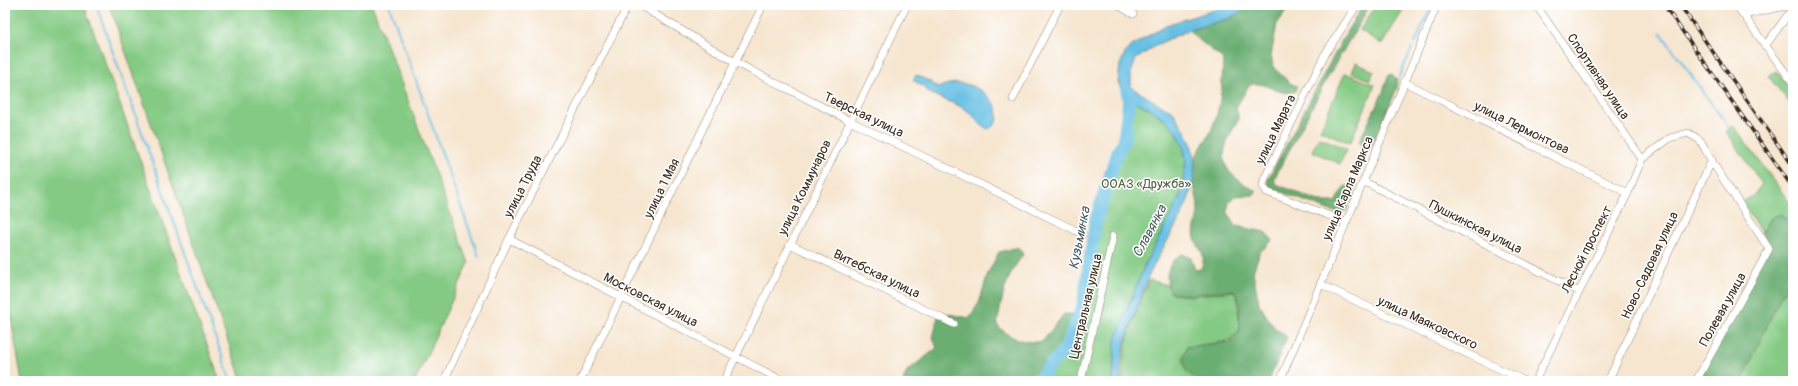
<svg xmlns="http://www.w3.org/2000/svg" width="1798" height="386" viewBox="0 0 1798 386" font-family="Pangolin,sans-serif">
  <rect width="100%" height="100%" fill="#fff"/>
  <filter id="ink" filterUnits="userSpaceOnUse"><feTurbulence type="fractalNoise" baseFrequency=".025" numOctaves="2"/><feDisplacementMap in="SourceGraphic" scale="8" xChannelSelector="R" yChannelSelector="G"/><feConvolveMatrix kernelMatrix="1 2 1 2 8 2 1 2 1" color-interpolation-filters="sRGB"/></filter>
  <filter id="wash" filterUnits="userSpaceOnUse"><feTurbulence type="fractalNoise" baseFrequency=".012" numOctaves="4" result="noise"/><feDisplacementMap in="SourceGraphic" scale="16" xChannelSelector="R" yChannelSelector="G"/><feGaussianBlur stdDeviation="0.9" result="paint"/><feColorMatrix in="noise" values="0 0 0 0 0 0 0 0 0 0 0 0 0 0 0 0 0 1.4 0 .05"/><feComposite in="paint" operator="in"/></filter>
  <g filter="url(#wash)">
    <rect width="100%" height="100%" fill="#f6e5cf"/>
    <path fill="#84ca84" stroke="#607a51" d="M5,5H84L220,381H22L5,284Z
      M109,5H372L469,263L415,381H242Z
      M1376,5L1406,6L1382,44L1360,30Z
      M1356,63L1374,71L1370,80L1352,73Z
      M1776,71L1790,89H1793V107L1768,76Z
      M1345,73L1375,85L1350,143L1320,130Z
      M1129,99L1147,107L1166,120L1176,131L1183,145L1186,160L1181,195L1145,264L1115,341L1113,381H1036L1065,349L1083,306L1096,220L1117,153L1124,141Z
      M1734,126L1793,207V225L1781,214L1771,218L1762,234L1742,202L1753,196L1762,184L1726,131Z
      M1319,137L1347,149L1340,164L1312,151Z
      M1149,280L1167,285L1172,294L1190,296L1234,291L1238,301L1239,330L1228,341L1187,347L1183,357L1199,380L1212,381H1122C1121,345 1136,312 1149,280Z
      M1787,290H1793V381H1742L1776,306L1781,295Z"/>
    <path fill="#6bae72" stroke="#536c48" d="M1250,5H1291L1277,24L1271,56L1274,68L1290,83L1297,86L1295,92C1291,93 1286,93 1282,92C1268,89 1265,81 1249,85L1236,108L1239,119C1230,134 1217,155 1229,171C1235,179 1248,186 1257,192L1253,195L1236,196L1229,203L1227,211L1236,226L1265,232L1273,240L1260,252L1253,272L1259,304L1273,326L1287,337L1269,381H1258L1252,379L1251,381H1199L1186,371L1183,358L1187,347L1229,342L1240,330L1239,301L1234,290L1190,295L1171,293C1163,277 1167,263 1182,254L1191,258L1195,270L1201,269C1207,252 1200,253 1195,239C1192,229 1199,218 1198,208C1198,193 1189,182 1194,163C1196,153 1206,141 1211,131C1222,105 1222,86 1223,59L1193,35L1189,30L1230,18Z
      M1363,5H1370L1329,75L1274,179L1276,184L1321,202H1335L1344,187L1353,184L1356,187L1346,210L1339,213L1328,210L1271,188L1268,184V179L1347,31Z
      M1392,74L1397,79V88L1372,145L1366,147L1360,144V140L1383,92L1388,76Z
      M1781,214L1793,225V290H1787L1781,295L1742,381H1697L1767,241L1762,234L1771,218Z
      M1019,247L1023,255C1004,279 1003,296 997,325C1010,339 1025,344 1043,341L1064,314H1074L1077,320L1065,349L1036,381H970V380L958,378L954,381H903L907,371L937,348L933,338L939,312L969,318L979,303L988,273L999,252Z"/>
    <path fill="#66bfe4" stroke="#507481" d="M1230,5H1250L1230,18L1189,30L1158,44L1135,60L1131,74V87L1162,106L1172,110C1178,120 1186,131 1190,141C1207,188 1173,227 1154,265C1147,278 1143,292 1138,305C1129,330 1119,354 1120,381H1113L1115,341L1145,264L1181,195L1186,160L1183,145L1176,131L1166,120L1147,107L1129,99L1122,90L1118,83L1120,65L1125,53L1133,45L1166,25Z
      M916,75L931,82L933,85L938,88C974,68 1018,116 988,129C977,124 978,119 969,112C957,102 939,100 927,91V89L913,80Z"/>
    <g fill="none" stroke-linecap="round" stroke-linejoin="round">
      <path stroke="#66bfe4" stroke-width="2" d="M96,5L231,381
        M389,5L479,257
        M1661,33L1729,128
        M1415,43L1432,5
        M1399,77L1412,49"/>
      <path stroke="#66bfe4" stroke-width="13" d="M1036,381L1065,349L1083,306L1096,220L1117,153L1124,141L1129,99L1127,91"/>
    </g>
  </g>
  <g filter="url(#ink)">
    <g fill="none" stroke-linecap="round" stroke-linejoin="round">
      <defs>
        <path id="minor" d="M639,5L735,62L850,121L1083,234
          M1118,5L1133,14
          M1536,5L1642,159
          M1736,5L1793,83
          M1743,15L1790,5
          M1765,46L1793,8
          M1404,82L1628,193
          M1013,99L1060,5
          M1363,181L1578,291
          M1346,222L1267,192L1263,186L1264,180L1324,56L1357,5
          M509,239L783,381
          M790,244L954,324
          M1320,284L1525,381
          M444,381L509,239L628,5
          M580,381L763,5
          M724,381L907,5
          M1081,381L1113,236
          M1280,381L1437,5
          M1535,381L1628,193L1642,159L1670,138L1688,133L1700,140L1714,165L1769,249L1696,381
          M1608,381L1712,160"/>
      </defs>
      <use href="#minor" stroke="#988876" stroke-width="8"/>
      <use href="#minor" stroke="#fff" stroke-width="7"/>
      <defs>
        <path id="rail" d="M1664,5L1793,188
          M1680,5L1793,166"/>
      </defs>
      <use href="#rail" stroke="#3b2a1e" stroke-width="3.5"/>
      <use href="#rail" stroke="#fff" stroke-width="2" stroke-dasharray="6" stroke-linecap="butt"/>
    </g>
  </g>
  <g text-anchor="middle" stroke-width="3" stroke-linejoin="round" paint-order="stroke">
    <g font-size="13" fill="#3b2a1e" stroke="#fff">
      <text transform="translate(1599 76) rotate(56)" y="5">Спортивная улица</text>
      <text transform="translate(864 114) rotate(26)" y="5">Тверская улица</text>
      <text transform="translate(1522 127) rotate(26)" y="5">улица Лермонтова</text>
      <text transform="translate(1275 129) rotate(-64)" y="5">улица Марата</text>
      <text transform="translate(522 186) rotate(-63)" y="5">улица Труда</text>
      <text transform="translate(804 187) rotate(-64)" y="5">улица Коммунаров</text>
      <text transform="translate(661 188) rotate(-64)" y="5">улица 1 Мая</text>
      <text transform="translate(1347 188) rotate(-67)" y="5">улица Карла Маркса</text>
      <text transform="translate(1476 226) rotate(27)" y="5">Пушкинская улица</text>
      <text transform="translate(1586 249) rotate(-63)" y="5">Лесной проспект</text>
      <text transform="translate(1649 265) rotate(-65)" y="5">Ново-Садовая улица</text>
      <text transform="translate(877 273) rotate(26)" y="5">Витебская улица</text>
      <text transform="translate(651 299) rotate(27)" y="5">Московская улица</text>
      <text transform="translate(1085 306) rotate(-77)" y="5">Центральная улица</text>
      <text transform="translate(1722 309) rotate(-61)" y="5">Полевая улица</text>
      <text transform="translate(1428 322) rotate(25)" y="5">улица Маяковского</text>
    </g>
    <g font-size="13" fill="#556242" stroke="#fff">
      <text x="1146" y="188">ООАЗ «Дружба»</text>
    </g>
    <g font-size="14" font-style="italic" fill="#4a5e63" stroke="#fff">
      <text transform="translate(1149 231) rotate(-62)" y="5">Славянка</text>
      <text transform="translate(1079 238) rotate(-79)" y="5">Кузьминка</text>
    </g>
  </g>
  <rect width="1798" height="386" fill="none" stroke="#fff" stroke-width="20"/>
</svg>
